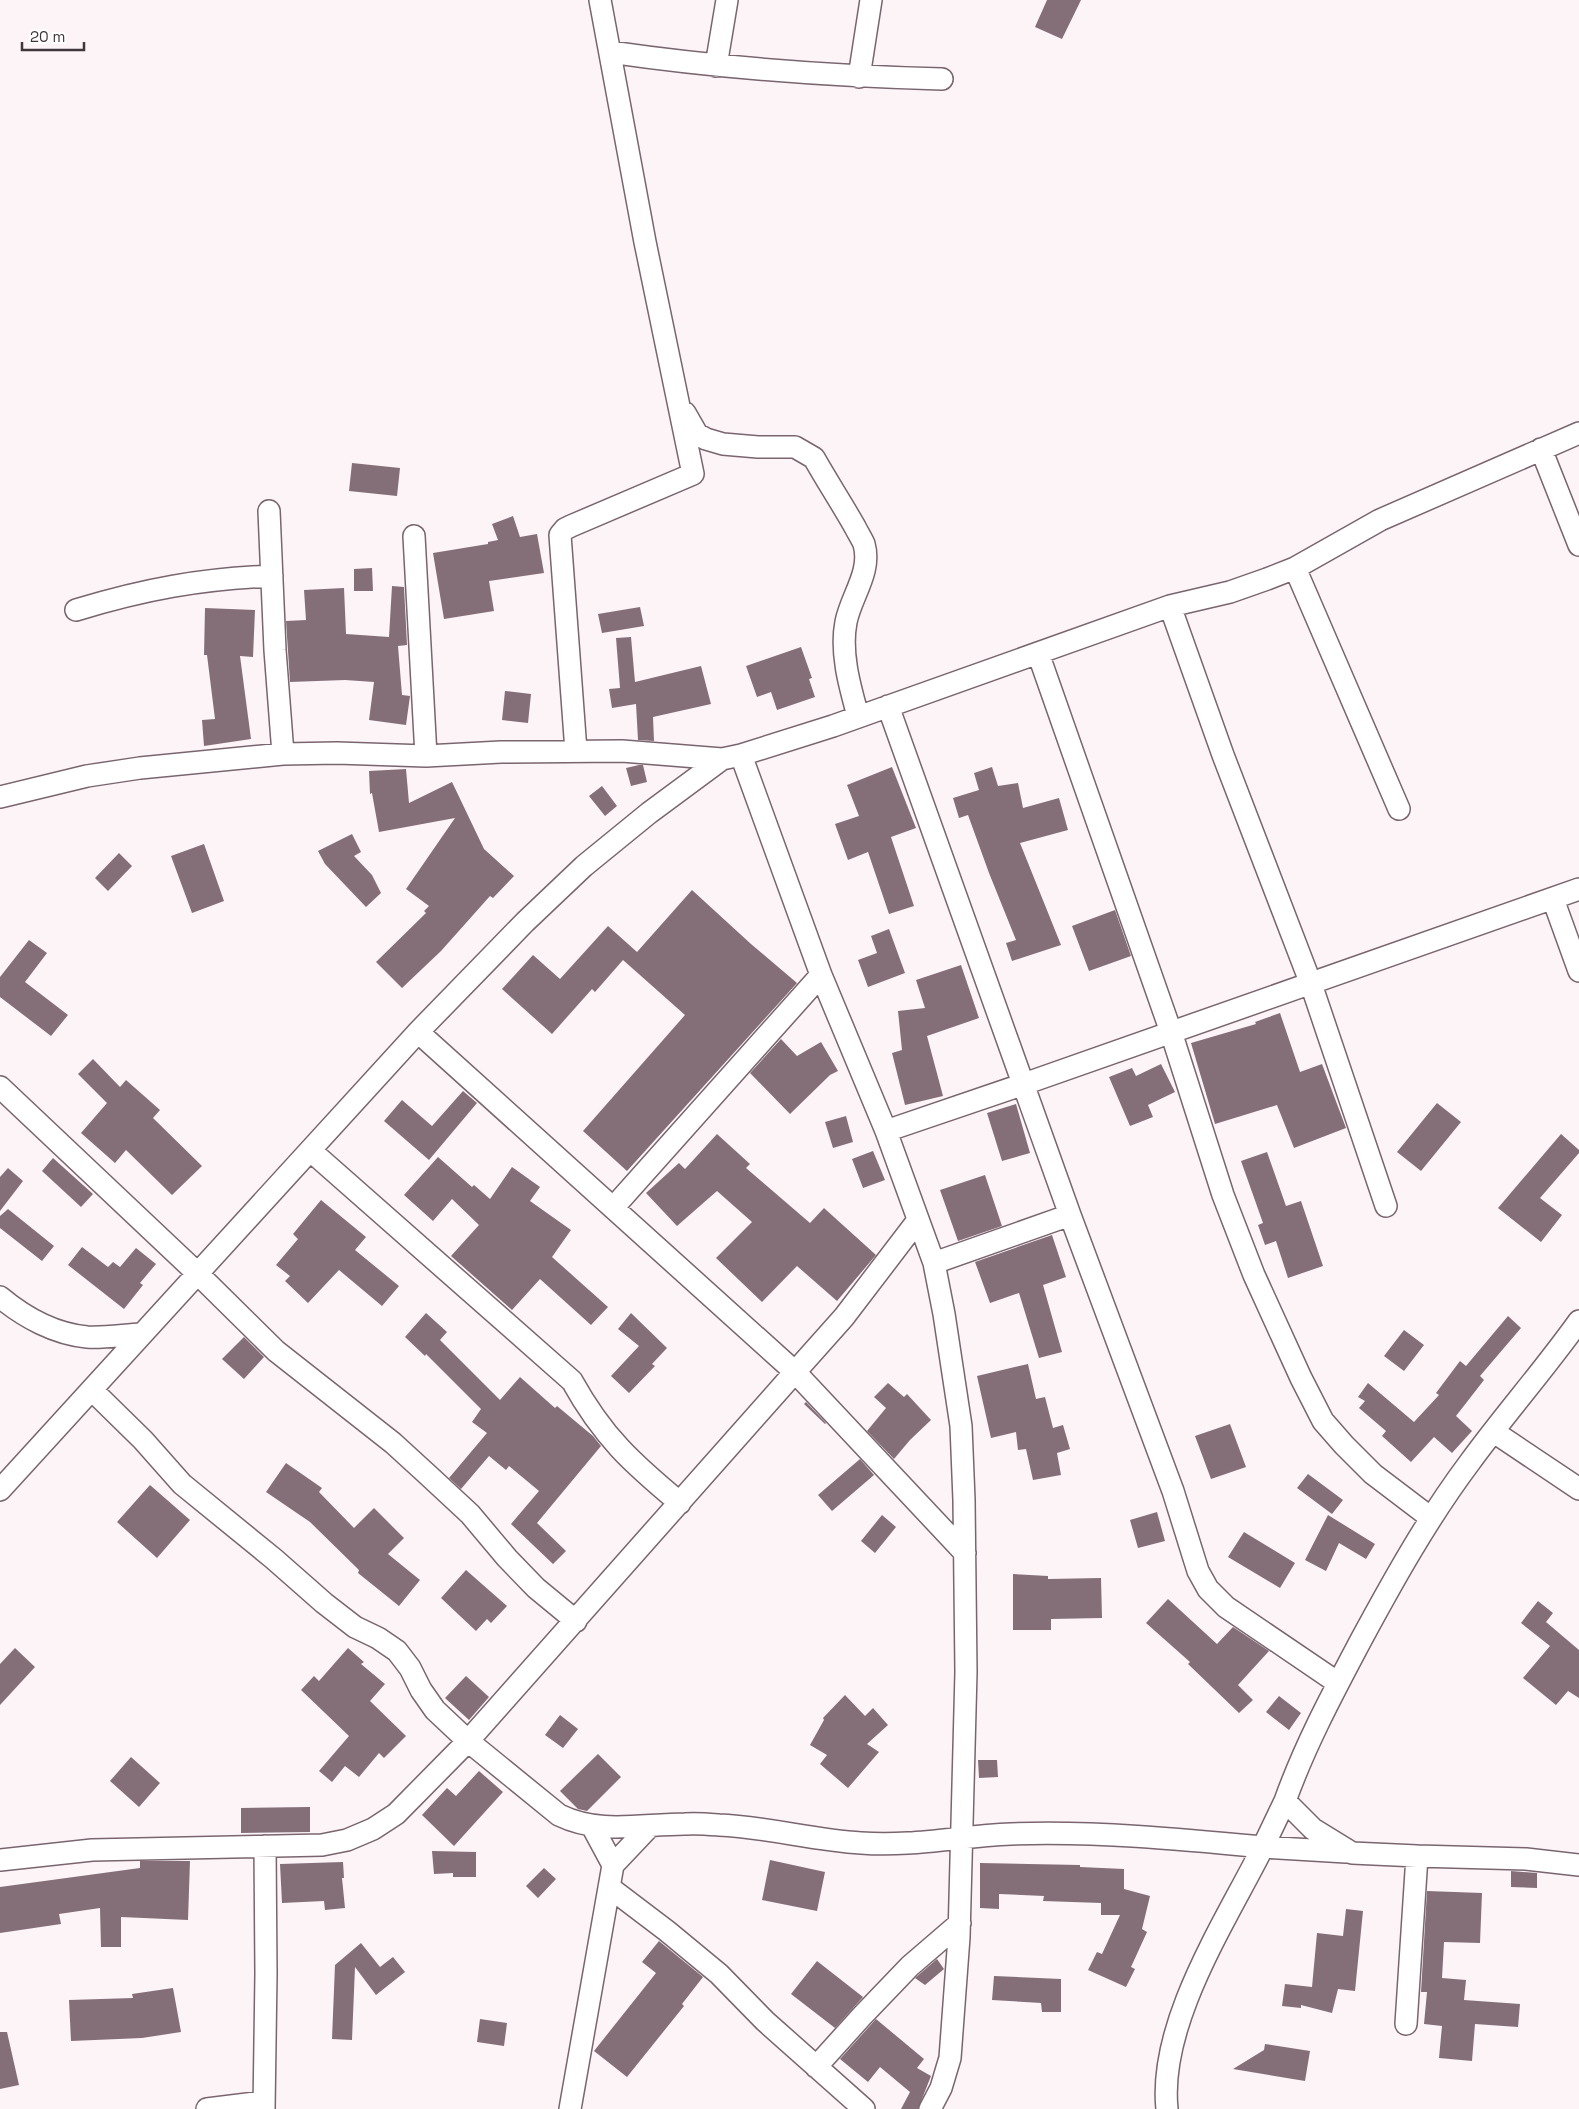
<svg xmlns="http://www.w3.org/2000/svg" width="1579" height="2109" viewBox="0 0 1579 2109" font-family="'Space Grotesk',sans-serif">
  <rect width="100%" height="100%" fill="#fdf4f8"/>
  <path fill="#846f79" d="M1047,0H1081L1062,39L1035,27Z
    M352,463L400,468L397,496L349,491Z
    M513,516L520,537L537,534L544,573L489,581L494,611L444,619L433,553L488,544V542L498,540L492,524Z
    M372,568L373,591H354V569Z
    M392,586L404,587L407,645L398,646L402,695L410,696L406,725L369,720L374,682L345,680L290,682L286,621L306,620L304,590L344,588L346,634L389,637Z
    M640,607L644,626L602,633L598,614Z
    M205,608L255,610L253,657L240,656L251,739L204,746L202,720L215,719L207,655H204Z
    M631,637L635,682L701,666L711,704L653,717L654,741L638,740L636,704L612,708L609,689L620,688L616,638Z
    M801,647L812,678L809,679L815,697L777,710L771,692L757,697L746,666Z
    M505,691L531,694L528,723L502,720Z
    M639,765H643L647,782L631,786L626,768Z
    M892,767L916,828L891,837L914,906L889,914L868,852L848,860L835,824L859,816L847,785Z
    M992,767L998,786L1018,783L1023,808L1059,798L1068,830L1020,843L1061,945L1012,961L1006,943L1016,940L989,873L968,815L959,818L953,798L979,790L974,773Z
    M406,769L409,803L452,782L484,849L514,876L493,898L490,896L441,951L402,988L376,962L426,913L424,911L429,906L406,889L455,818L379,832L372,793L370,794L369,771Z
    M602,786L617,806L605,816L589,796Z
    M352,834L361,852L354,856L372,875L381,893L366,907L325,864L318,851Z
    M204,844L224,901L192,913L171,856Z
    M119,853L132,866L108,891L95,878Z
    M692,890L751,944L797,983L627,1171L583,1131L685,1015L623,960L595,992L592,989L552,1034L502,989L533,955L560,979L608,926L637,952Z
    M1115,910L1131,956L1089,971L1072,926Z
    M889,929L905,973L868,987L858,960L877,953L871,936Z
    M29,940L47,953L25,982L68,1015L51,1036L0,997V977Z
    M961,965L979,1018L927,1036L943,1096L905,1105L892,1053L902,1050L898,1011L925,1008L916,980Z
    M1280,1013L1300,1072L1322,1064L1346,1128L1294,1148L1277,1105L1215,1124L1191,1043L1256,1024L1255,1022Z
    M781,1039L797,1056L821,1042L838,1071L830,1075L790,1114L750,1073Z
    M93,1059L120,1087L126,1080L160,1110L153,1118L202,1166L172,1195L126,1150L115,1163L81,1133L107,1103L78,1074Z
    M1161,1064L1175,1092L1148,1105L1153,1117L1130,1126L1109,1077L1132,1068L1136,1076Z
    M463,1091L477,1103L429,1160L384,1121L402,1100L432,1126Z
    M1437,1103L1461,1122L1421,1171L1397,1152Z
    M1016,1104L1030,1153L1002,1161L987,1113Z
    M846,1116L853,1142L833,1148L825,1122Z
    M717,1134L750,1164L746,1168L810,1223L824,1208L876,1255L837,1301L797,1266L762,1302L716,1258L752,1222L717,1191L677,1226L646,1193L679,1163L685,1169Z
    M1561,1134L1579,1150V1153L1540,1198L1562,1215L1541,1242L1498,1208Z
    M873,1151L885,1180L863,1188L852,1159Z
    M1267,1152L1286,1206L1301,1201L1323,1266L1288,1278L1276,1241L1265,1245L1258,1225L1263,1223L1241,1161Z
    M438,1157L472,1187L474,1185L490,1199L512,1167L540,1187L530,1201L571,1230L552,1257L608,1307L591,1325L540,1279L512,1310L451,1256L479,1225L452,1199L433,1221L404,1195Z
    M53,1158L93,1194L81,1207L42,1171Z
    M8,1168L23,1181L0,1211V1177Z
    M985,1175L1002,1226L958,1241L940,1190Z
    M321,1200L366,1237L355,1250L399,1286L382,1306L339,1270L308,1303L285,1281L290,1276L276,1265L298,1239L293,1234Z
    M8,1209L54,1246L42,1261L0,1228V1216Z
    M1052,1235L1066,1277L1043,1285L1062,1352L1039,1358L1019,1293L990,1303L975,1262Z
    M82,1247L108,1267L113,1262L120,1267L136,1248L156,1264L140,1283L143,1285L124,1309L68,1265Z
    M426,1313L447,1332L440,1340L500,1400L520,1377L555,1408L557,1406L593,1436L601,1446L537,1523L566,1551L553,1564L511,1524L539,1491L509,1466L506,1470L489,1456L461,1489L449,1478L487,1433L472,1422L481,1409L426,1354L425,1356L405,1337Z
    M631,1313L667,1348L652,1364L655,1366L629,1393L611,1376L639,1346L618,1329Z
    M1508,1316L1521,1328L1480,1376L1484,1380L1456,1416L1472,1431L1452,1453L1434,1437L1411,1462L1382,1436L1386,1431L1359,1408L1365,1401L1358,1397L1368,1383L1414,1422L1439,1395L1436,1393L1460,1361L1466,1366Z
    M1404,1330L1424,1345L1404,1371L1384,1356Z
    M244,1337L264,1357L244,1379L222,1359Z
    M1028,1364L1036,1399L1045,1397L1053,1428L1063,1425L1070,1449L1057,1453L1061,1475L1033,1480L1026,1449L1018,1450L1016,1432L991,1438L977,1376Z
    M888,1383L904,1397L907,1394L931,1420L910,1440L894,1459L867,1431L886,1408L874,1397Z
    M806,1402L826,1423L825,1424L804,1404Z
    M1230,1424L1246,1467L1211,1479L1195,1436Z
    M860,1459L874,1475L832,1511L818,1495Z
    M286,1463L322,1488L319,1492L354,1528L374,1508L404,1538L388,1554L420,1580L399,1606L358,1573L359,1570L310,1522L266,1492Z
    M1308,1474L1343,1500L1332,1514L1297,1488Z
    M150,1485L190,1520L157,1558L117,1522Z
    M1157,1512L1165,1541L1138,1548L1130,1520Z
    M882,1515L896,1527L875,1553L861,1541Z
    M1328,1515L1375,1544L1366,1559L1339,1543L1326,1571L1305,1560Z
    M1244,1532L1295,1563L1280,1588L1228,1557Z
    M466,1570L507,1606L491,1623L487,1619L476,1631L441,1598Z
    M1013,1574L1048,1576V1579L1101,1578L1102,1618L1051,1619V1630H1013Z
    M1168,1599L1217,1644L1233,1627L1269,1651L1238,1685L1253,1700L1239,1713L1188,1664L1190,1662L1146,1623Z
    M1538,1601L1553,1613L1546,1622L1579,1650V1698L1568,1691L1556,1705L1523,1678L1550,1646L1521,1623Z
    M15,1648L35,1667L0,1705V1664Z
    M348,1648L364,1662L361,1664L385,1684L370,1701L406,1736L384,1758L379,1753L359,1777L345,1766L332,1782L319,1771L349,1736L301,1690L314,1676L319,1681Z
    M466,1676L489,1697L469,1720L445,1698Z
    M845,1695L865,1716L873,1708L888,1725L867,1744L879,1752L848,1788L820,1764L827,1755L810,1745L824,1720L823,1718Z
    M1279,1696L1301,1713L1289,1730L1266,1712Z
    M560,1715L578,1729L563,1748L545,1735Z
    M598,1754L621,1777L587,1811L578,1809L560,1791Z
    M131,1757L160,1783L139,1807L110,1781Z
    M978,1760H997L998,1777L979,1778Z
    M479,1771L503,1792L454,1846L422,1815L447,1788L456,1796Z
    M310,1807V1832L241,1833V1808Z
    M432,1851L476,1852V1877H453V1873L434,1874Z
    M770,1860L825,1872L817,1911L762,1900Z
    M140,1861H190L188,1920L121,1917V1947H101L100,1908L59,1914L61,1924L0,1933V1887L140,1868Z
    M343,1862L344,1878H342L345,1908L325,1910L324,1901L282,1903L280,1864Z
    M980,1863L1080,1865V1867L1124,1869V1889L1150,1896L1142,1929L1147,1932L1131,1967L1135,1969L1126,1987L1088,1970L1097,1952L1102,1954L1120,1915H1101V1903L1043,1901L1044,1896L999,1894V1909L980,1908Z
    M544,1868L556,1879L538,1898L526,1886Z
    M1511,1871L1537,1873V1888L1511,1887Z
    M1427,1891L1482,1893L1480,1943L1444,1942L1442,1978L1466,1980L1464,2000L1520,2004L1518,2027L1475,2024L1472,2061L1439,2058L1442,2026L1424,2024L1427,1992H1421Z
    M1346,1909L1363,1911L1355,1991L1338,1989L1332,2013L1301,2005V2008L1282,2006L1285,1984L1312,1987L1317,1933L1343,1936Z
    M659,1941L703,1977L682,2004L684,2006L627,2077L594,2051L656,1973L642,1962Z
    M361,1943L380,1967L393,1957L405,1972L376,1995L355,1967L352,2040L332,2039L335,1965Z
    M937,1959L944,1969L925,1985L915,1978Z
    M817,1961L863,1997L835,2028L791,1994Z
    M994,1976L1061,1979V2012H1042L1041,2003L992,2000Z
    M173,1988L181,2032L142,2038L71,2041L69,2000L133,1998L132,1994Z
    M480,2019L507,2023L504,2046L477,2042Z
    M876,2019L924,2059L917,2068L931,2076L918,2109H901L910,2092L880,2067L868,2082L840,2059Z
    M0,2032H7L19,2085L0,2089Z
    M1265,2044L1310,2051L1305,2081L1233,2069L1264,2050Z"/>
  <g fill="none" stroke-linecap="round" stroke-linejoin="round">
    <defs>
      <path id="minor" d="M610,52C720,68 831,76 942,79
        M716,66L727,0
        M859,77L871,0
        M685,413L697,434L706,439L723,444L758,447H795L814,458C827,481 842,504 855,527C858,533 862,539 864,544C872,572 851,596 846,622C840,653 850,687 858,716
        M1541,449L1579,545
        M269,511L275,650L283,754
        M414,536L426,756
        M1295,568L1399,809
        M1170,606L1223,755L1311,984L1386,1206
        M76,610C145,589 200,579 272,576
        M1038,653L1171,1032L1223,1195L1254,1275L1301,1378L1323,1421L1344,1445L1373,1474L1431,1518
        M888,706L1070,1215L1173,1491L1198,1571L1208,1589L1226,1607L1338,1683
        M576,751L560,535L565,529L571,526L693,474L645,242L600,0
        M741,755L821,975L886,1131L934,1263L944,1314L961,1426L964,1500L966,1672L959,1937L950,2058L941,2088L930,2109
        M0,797L87,776L140,768L283,754L337,753L426,756L501,752L622,751L722,759
        M1553,899L1579,971
        M418,1032L795,1372L965,1553
        M0,1087L197,1273L276,1351L393,1443L428,1475L470,1514L507,1558L536,1588L576,1621
        M886,1131L1024,1084L1579,889
        M311,1151L572,1381C603,1437 632,1463 680,1503
        M613,1208L821,975
        M934,1263L1070,1215
        M0,1297C24,1317 55,1334 87,1337C104,1338 123,1335 141,1334
        M1579,1321C1544,1370 1505,1414 1470,1462C1428,1518 1394,1579 1361,1640C1333,1693 1305,1745 1285,1801L1313,1829L1352,1853L1417,1856L1526,1859L1579,1865
        M92,1390L143,1440L182,1484L274,1559L324,1603L355,1627L378,1638L397,1651L410,1668L421,1690L435,1710L468,1741L559,1815C600,1835 641,1824 685,1824C696,1823 707,1824 719,1825C766,1827 813,1840 861,1843C912,1847 960,1836 1011,1834C1095,1831 1179,1839 1263,1847L1285,1801
        M1494,1432L1579,1489
        M0,1490L418,1032L525,922L584,866L649,813L722,759L741,755L833,726L1170,606L1230,592L1267,579L1295,568L1380,520L1579,433
        M592,1826L613,1865
        M0,1860L92,1850L322,1845L347,1840L373,1829L396,1814L468,1741L795,1372L844,1317L918,1220
        M609,1887L667,1931L719,1974L765,2021L864,2109
        M1406,2024L1417,1856
        M816,2067L862,2016L910,1966L960,1923
        M207,2109L263,2102
        M264,2109L266,1974L265,1846
        M570,2109L613,1865L649,1827
        M1167,2109C1158,2023 1226,1921 1263,1847L1346,1852"/>
    </defs>
    <use href="#minor" stroke="#79656e" stroke-width="24"/>
    <use href="#minor" stroke="#fff" stroke-width="21"/>
  </g>
  <path d="M22 42v8h62v-8" fill="none" stroke="#3f363a" stroke-width="2.5"/>
  <text x="30" y="42" font-size="15" fill="#3f363a" stroke="#ffffff" stroke-width="4" paint-order="stroke">20 m</text>
</svg>
